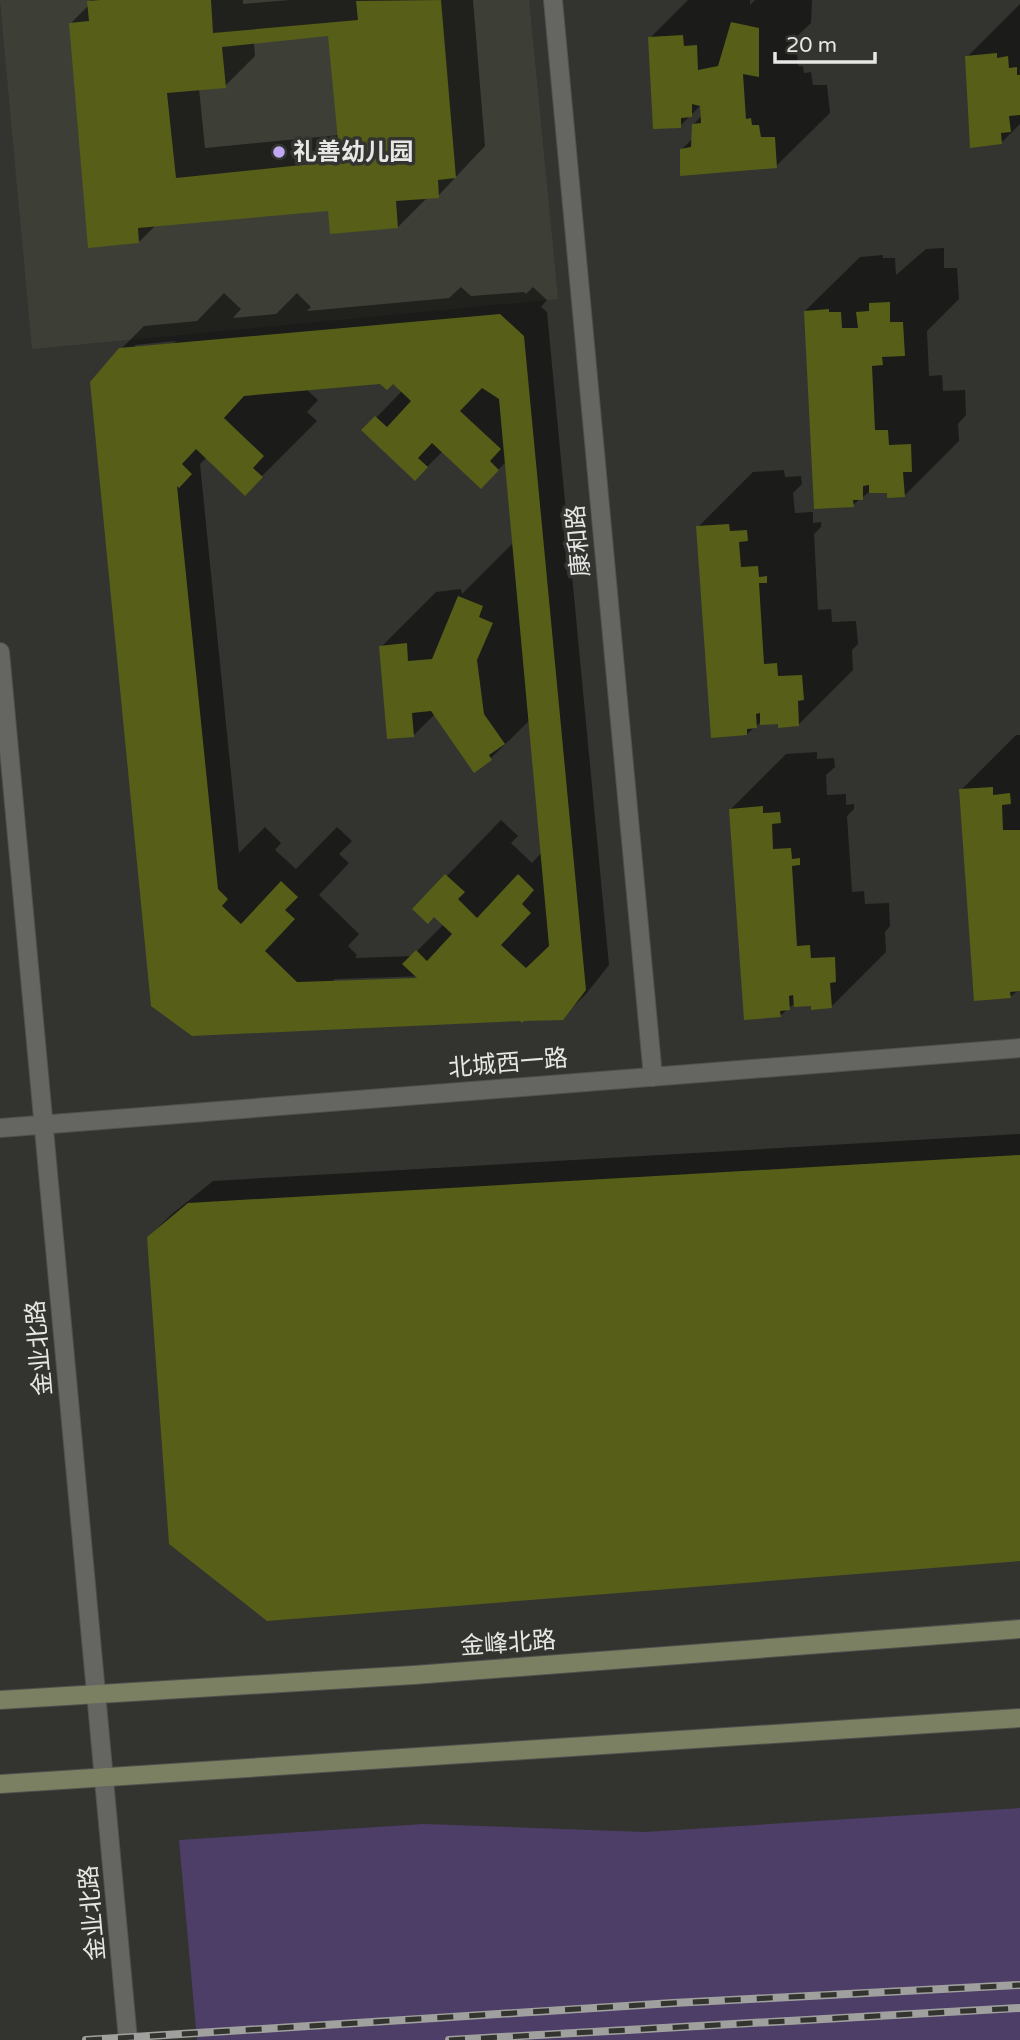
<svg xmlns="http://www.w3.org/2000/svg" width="1020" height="2040" viewBox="0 0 1020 2040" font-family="'Varela Round','Noto Sans SC',sans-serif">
  <rect width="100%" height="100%" fill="#333430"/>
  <path fill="#3d3f37" d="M0,0H529L558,299L32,349Z"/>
  <path fill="#4d3e67" d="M1020,1808V2040H197L179,1840L424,1824L645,1832Z"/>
  <path fill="#0007" fill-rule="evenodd" d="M90,0H243V4L289,0H473L485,146L438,196L428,197L398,227L330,209L156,225L139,242L71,23L89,5ZM330,34L339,135L205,148L199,88L225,86L255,56L254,42Z
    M688,0H750V5L755,0H812L811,23L796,37L798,66H803L804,73L811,72L813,85H827L830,113L776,166L682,149L693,138V125L702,115V104L680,126L650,38Z
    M1020,4V124L1001,143L967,57Z
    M944,248V268H957L959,299L927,331L929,376L942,375L943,391L965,390L966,415L958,424L959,441L904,496L888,491L869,492L853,505L805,311L860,257L883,255V258H895L896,275L926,249Z
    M461,287L471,296L524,292L526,294L533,287L547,300L541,307L547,312L609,965L586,994L562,1018L193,1034L120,350L144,326L197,321L224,293L241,309L233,318L276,314L297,293L311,307L307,311L449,298ZM176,341L172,345L135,349V345ZM380,381H393L403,390L364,430L415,479L443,451L481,487L507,461L514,542L462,594L461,589L436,592L381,647L414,735L435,714L474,770L491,758L530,720L542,852L532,863L511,843L518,836L501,820L415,909L435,915L444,924L412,956L355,958L357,955L348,946L359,934L319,895L349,863L339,854L352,841L337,827L296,869L275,850L281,843L265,827L239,853L200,464L207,457L245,493L317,421L307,412L318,400L306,389ZM426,976V980L331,983L335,979Z
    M784,470L785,477L801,476L802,484L793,493L795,513L813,512V523L821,522V527L814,534L818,610L831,609L832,622L856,621L858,644L852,650L853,670L798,725L762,721L747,734L698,527L753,472Z
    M1016,735H1020V989L1010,997L961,790Z
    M817,752V759L834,758L835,767L826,775L827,795L846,794V805L854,804V809L847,816L852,892L864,891L865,904L889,903L890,926L885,932L886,952L831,1007L795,1003L780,1016L731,809L786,754Z
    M1020,1134V1560L148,1237L172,1214L213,1181Z"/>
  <path fill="#565e18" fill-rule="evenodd" d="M100,0H211L213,33L358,20L356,1L441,0L456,178L438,180L439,198L396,201L398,228L330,234L328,211L138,228L139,243L88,248L69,23L89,21L87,1ZM328,36L340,161L176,178L167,93L226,88L222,47Z
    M731,22L759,28V77L743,74L746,119L751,118L752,125H759L761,137H775L777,168L680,176V149L691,147L692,124L701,123L700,106L692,104V117L681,118V128L653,129L648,37L683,35L684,46L697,45L698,70L718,66Z
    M997,53V58L1008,56L1009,68L1017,67V75H1020V115L1009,116L1011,132L1001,133L1002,144L970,148L965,56Z
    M890,302V322H903L905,356L882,357L883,365L872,366L875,430H888L889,445L911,444L912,472H903L905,497L887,498V493H869V485L863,486V500H853L854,507L814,509L804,311L829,309V312H841L842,328H858L856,312L869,311V303Z
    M500,314L524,336L586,990L563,1020L524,1021L522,1023L520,1021L192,1036L151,1006L90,382L119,348ZM380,384L387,390L393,384L411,401L387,427L375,416L361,430L415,481L428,467L418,458L432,443L481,489L499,470L490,461L501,449L460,411L482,388L499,399L549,946L526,968L501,945L531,913L522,904L534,890L518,874L477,918L458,899L465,892L445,874L412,909L428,924L434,917L452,934L427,961L416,950L402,964L417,978L297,982L265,951L295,919L285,910L298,897L281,881L241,924L222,906L228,899L218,889L177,486L179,488L192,474L182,464L196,449L245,496L263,477L253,468L264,456L224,418L244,396Z
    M729,524L730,531L747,530L748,541L739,542L741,567L758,566L759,577L767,576V583H759L764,664L777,663L778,676L802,675L804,700L798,701L799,726L778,728V724L760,725V713L756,714L757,728L747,729V735L711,738L696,526Z
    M458,596L483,606L479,617L493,623L477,660L484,714L505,744L489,755L492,760L474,773L431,711L412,713L414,737L387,739L379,646L407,643L408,661L432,659Z
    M993,787V795L1010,793L1011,804L1002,805L1003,830H1020V991L1010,992L1011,998L974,1001L959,789Z
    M763,806V813L780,812L781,823L772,824L773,849L791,848L792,859L800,858V865L792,866L797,946L810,945L811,958L835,957L836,982L830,983L832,1008L811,1010V1006L794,1007L793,995L789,996L790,1010L780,1011L781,1017L744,1020L729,809Z
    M1020,1155V1561L267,1621L169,1544L147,1237L188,1203Z"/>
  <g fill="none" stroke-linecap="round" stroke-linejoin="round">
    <defs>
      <path id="street" d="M553,0L653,1077
        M0,652L128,2040
        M0,1128L1020,1048"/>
      <path id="secondary" d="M0,1700L414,1675L1020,1629
        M0,1784L1020,1718"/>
    </defs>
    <use href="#street" stroke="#50514d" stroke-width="20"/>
    <use href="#secondary" stroke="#50514d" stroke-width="20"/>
    <use href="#street" stroke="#656661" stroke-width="18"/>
    <use href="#secondary" stroke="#7c8063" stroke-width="18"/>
    <defs>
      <path id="rail" d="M86,2040L673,2003L1020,1985
        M449,2040L1020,2008"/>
    </defs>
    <use href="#rail" stroke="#a0a19e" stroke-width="8"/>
    <use href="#rail" stroke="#333430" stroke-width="5" stroke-dasharray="16" stroke-linecap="butt"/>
  </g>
  <circle fill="#c1a8f3" stroke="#333430" stroke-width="2.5" cx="279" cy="152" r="7"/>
  <g text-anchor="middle" stroke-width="7" stroke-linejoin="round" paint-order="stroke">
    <g font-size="24" font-weight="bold" fill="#e7e7e5" stroke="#333430" text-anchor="start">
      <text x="293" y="160">礼善幼儿园</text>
    </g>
    <g font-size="24" fill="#e7e7e5" stroke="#333430">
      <text transform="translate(578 541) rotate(-95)" y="8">康和路</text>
      <text transform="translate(508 1063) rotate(-5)" y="8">北城西一路</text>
      <text transform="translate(39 1348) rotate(-95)" y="8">金业北路</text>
      <text transform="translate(508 1643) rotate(-4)" y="8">金峰北路</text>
      <text transform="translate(92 1913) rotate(-95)" y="8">金业北路</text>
    </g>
  </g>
  <path d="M775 52v10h100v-10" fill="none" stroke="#e7e7e5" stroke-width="3.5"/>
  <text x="786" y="52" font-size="21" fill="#e7e7e5" stroke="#333430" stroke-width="5" paint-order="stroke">20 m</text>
</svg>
